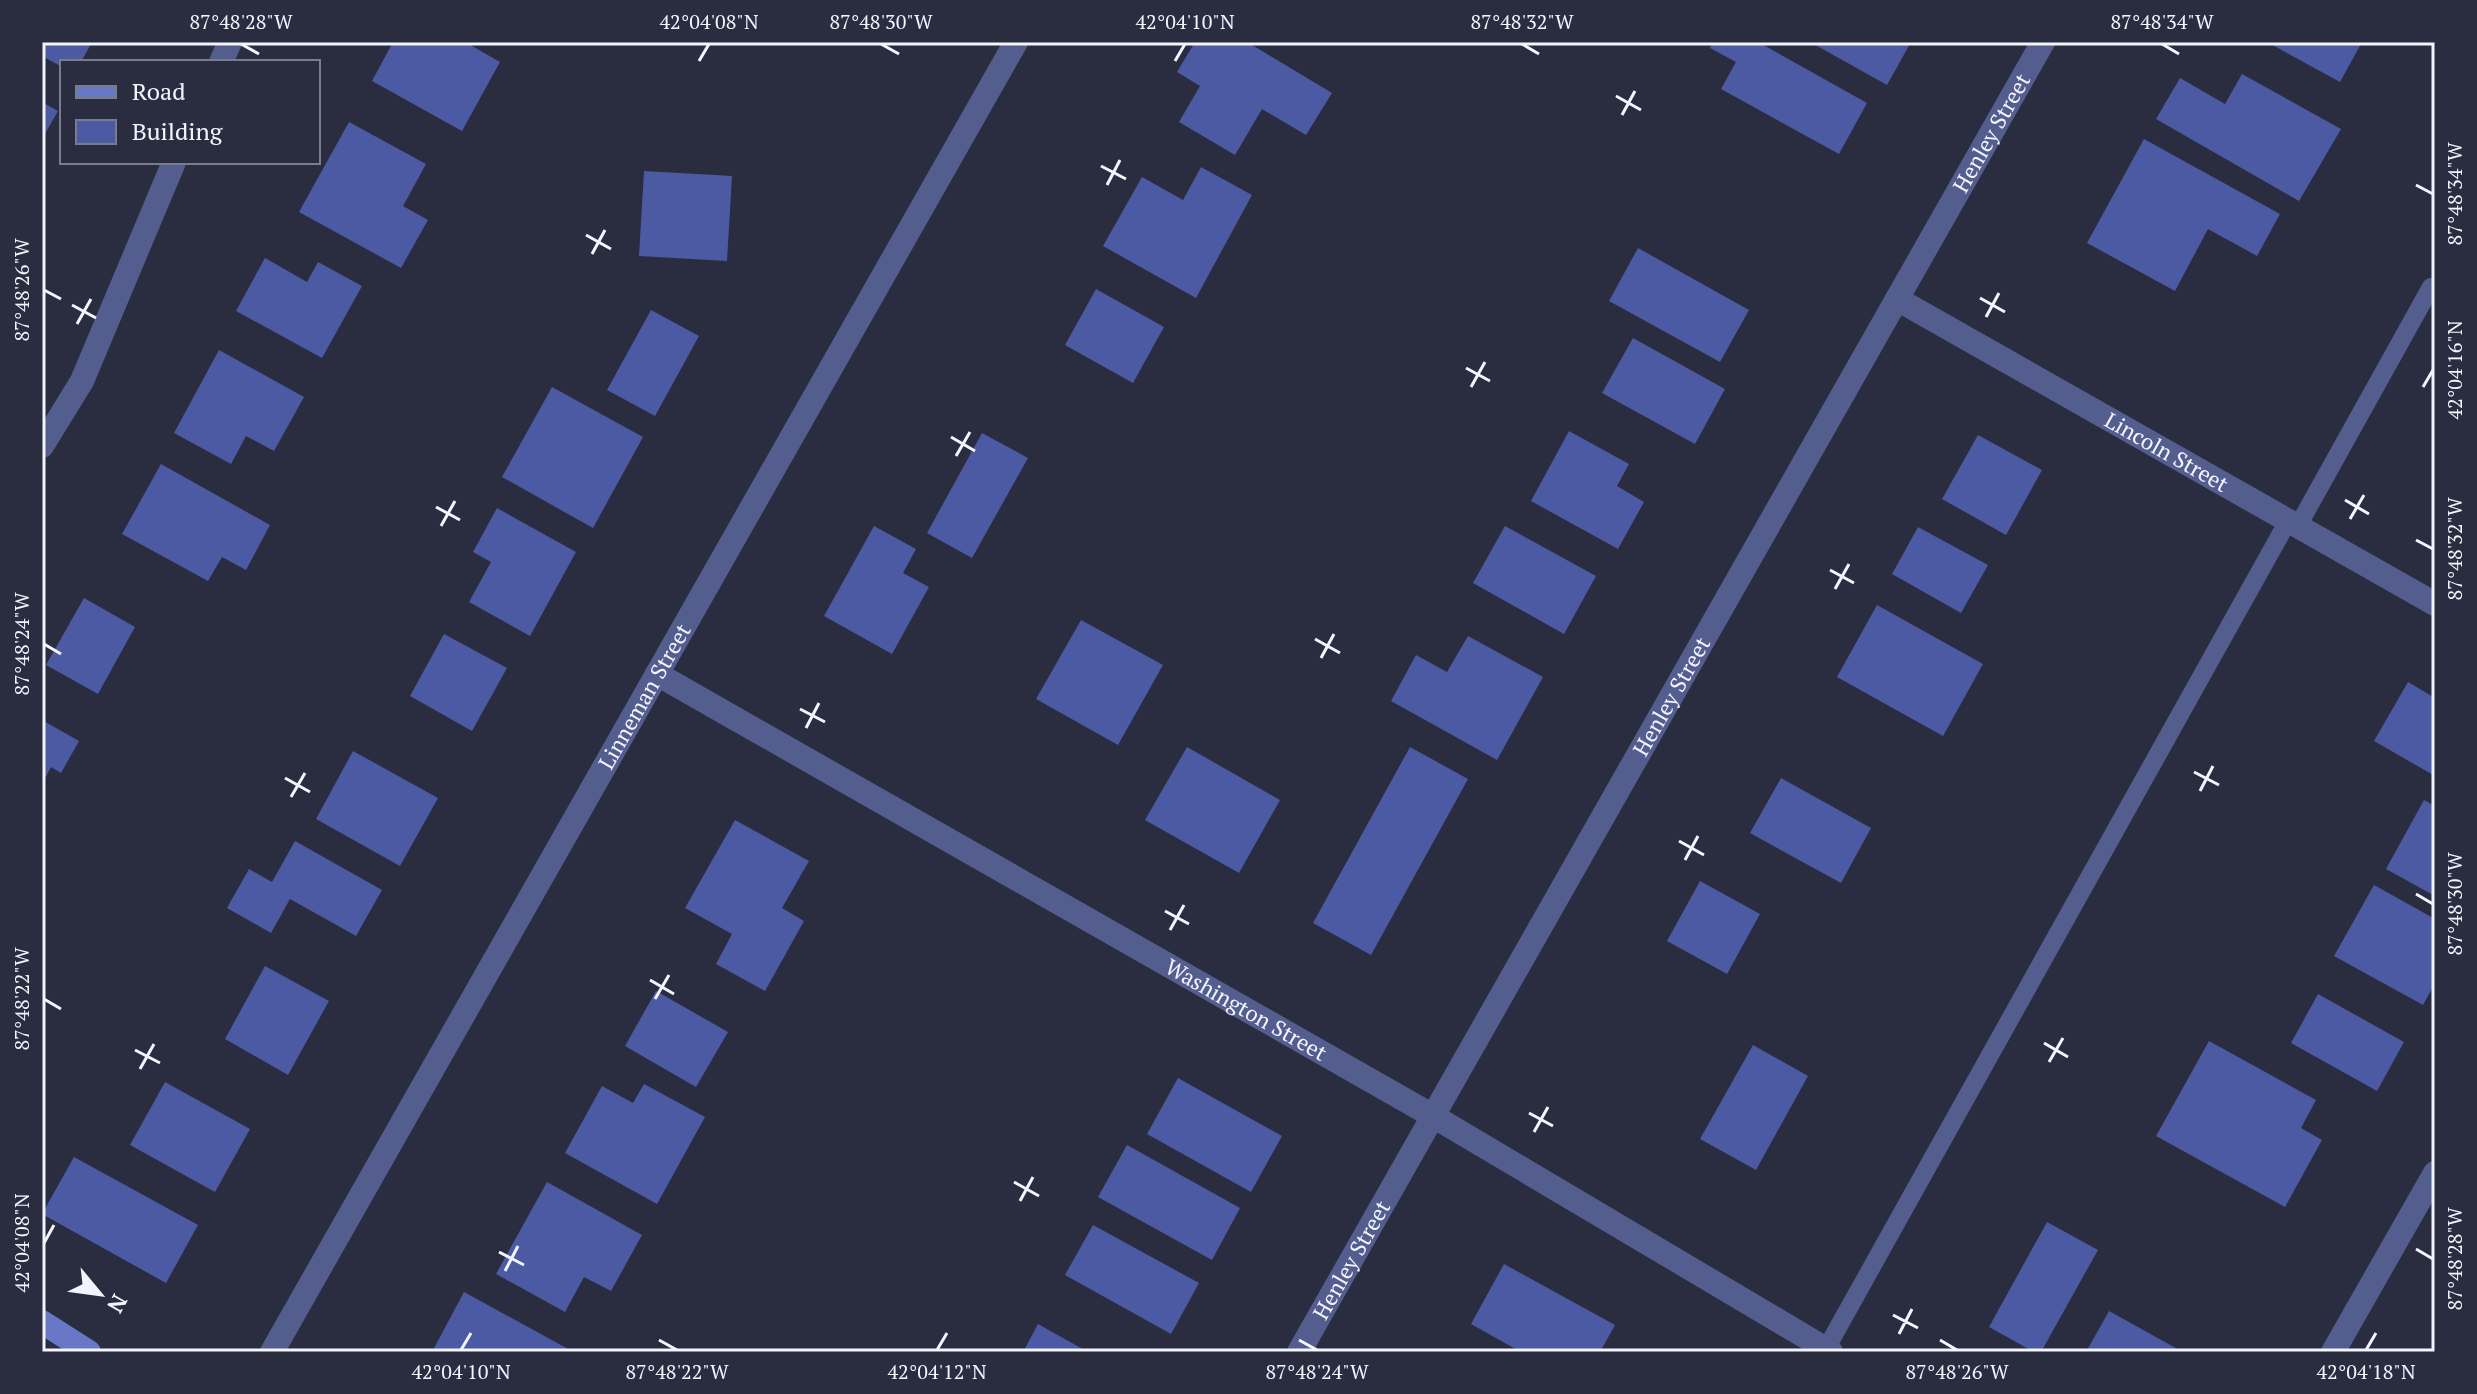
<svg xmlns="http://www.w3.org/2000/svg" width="2477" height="1394" viewBox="0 0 2477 1394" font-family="'PT Serif',serif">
  <rect width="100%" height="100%" fill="#292d3f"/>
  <path fill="#4c5aa3" d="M42,42H92L81,62H62V67L42,56Z
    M393,42H465L500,62L462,131L372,81Z
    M1195,42H1247L1332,93L1306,135L1262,109L1235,155L1179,122L1200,86L1177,72Z
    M1713,42H1758L1867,103L1839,154L1721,89L1736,62L1710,48Z
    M1810,42H1911L1887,85Z
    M2267,42H2362L2340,82Z
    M2242,74L2341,129L2299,201L2156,119L2180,78L2225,104Z
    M42,102L58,111L42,139Z
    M349,122L426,164L403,206L428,220L401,268L299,212Z
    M2144,139L2280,214L2257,256L2208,229L2175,291L2087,243Z
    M1201,167L1252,195L1196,298L1103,246L1142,177L1183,200Z
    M644,171L732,176L727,261L639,256Z
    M1638,248L1749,310L1720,362L1609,301Z
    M265,258L307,282L318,262L362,286L322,358L236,311Z
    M1096,289L1164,327L1133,383L1065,345Z
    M651,310L699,336L655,416L607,390Z
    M1633,338L1725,389L1695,444L1602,393Z
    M219,350L304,397L274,451L246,436L231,464L174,433Z
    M552,387L643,437L593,528L502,477Z
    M1569,431L1629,464L1617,486L1644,502L1618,549L1531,501Z
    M982,433L1028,458L972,558L927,533Z
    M1978,435L2042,470L2006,535L1942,499Z
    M161,464L270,525L246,570L222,557L208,581L122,534Z
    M497,508L576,552L530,636L469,602L491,562L473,552Z
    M874,526L916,549L903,573L929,587L892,654L824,616Z
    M1505,526L1596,576L1564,634L1473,583Z
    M1918,527L1988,565L1961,613L1892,574Z
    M84,598L135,627L98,694L46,665Z
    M1877,605L1983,664L1943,736L1837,677Z
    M1081,620L1163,665L1118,745L1036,699Z
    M444,634L507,668L472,731L410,696Z
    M1468,636L1543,677L1497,760L1391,701L1416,655L1447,672Z
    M2408,682L2435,698V776L2374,741Z
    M42,720L79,741L61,773L51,767L42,784Z
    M1187,747L1280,800L1239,873L1145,820Z
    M1410,747L1468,779L1371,955L1313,923Z
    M353,751L438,798L400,866L316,819Z
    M1781,778L1871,828L1841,883L1750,833Z
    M2424,800L2435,806V896L2386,869Z
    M735,820L809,861L782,908L804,921L765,991L716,964L732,934L685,908Z
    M295,841L382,890L356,936L290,899L271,933L227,908L249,869L272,882Z
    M1700,881L1760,914L1727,974L1667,941Z
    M2374,885L2435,919V983L2423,1005L2334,956Z
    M265,966L329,1001L288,1075L225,1039Z
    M656,991L728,1032L696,1087L625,1046Z
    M2318,994L2404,1042L2377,1091L2291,1043Z
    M2209,1041L2316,1100L2301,1128L2322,1140L2285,1207L2156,1136Z
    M1753,1045L1808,1076L1756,1170L1700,1139Z
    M1178,1078L1282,1136L1251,1192L1147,1134Z
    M165,1082L250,1129L215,1192L130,1145Z
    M644,1084L705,1117L657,1204L565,1153L602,1086L633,1103Z
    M1127,1145L1240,1208L1212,1260L1098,1197Z
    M74,1157L198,1225L166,1283L42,1214Z
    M547,1182L642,1235L611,1291L584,1277L565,1312L496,1274Z
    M2047,1222L2098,1250L2041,1352H2034L1989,1327Z
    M1093,1225L1199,1283L1171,1334L1065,1275Z
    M1504,1264L1615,1325L1600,1352H1521L1471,1324Z
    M464,1292L570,1350L568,1352H432Z
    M2109,1311L2183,1352H2086Z
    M1038,1324L1088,1352H1023Z"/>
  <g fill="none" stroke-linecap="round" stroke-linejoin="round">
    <path stroke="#535e8f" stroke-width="18" d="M2298,526L2431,287
      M1826,1349L2288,521"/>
    <g stroke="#535e8f" stroke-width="24">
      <path d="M221,62L230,42"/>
      <path id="s1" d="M1897,299L2435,604"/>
      <path d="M42,446L82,381L174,162"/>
      <path id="s2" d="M657,674L1433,1116L1831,1352"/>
      <path id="s3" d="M272,1352L1016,42"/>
      <path id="s4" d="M1299,1352L2043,42"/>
      <path d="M2333,1352L2435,1173"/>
    </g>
    <path stroke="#6878c6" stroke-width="24" d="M42,1322L89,1352"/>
  </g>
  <path fill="none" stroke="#f2f4fe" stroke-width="3" d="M241,44L259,54M881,44L899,54M1522,44L1539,54M2162,44L2179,54M699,61L709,44M1175,61L1185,44M1616,96L1641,110M1622,115L1635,91M1101,166L1126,179M1107,185L1120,160M2416,185L2433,194M586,235L611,249M592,254L605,230M44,290L61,299M1980,298L2005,312M72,305L96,318M1986,317L1999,293M77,324L91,299M1466,368L1490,381M1471,387L1485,362M2423,387L2433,370M951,437L975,451M956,456L970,432M2345,500L2369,514M436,507L460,520M2350,519L2364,495M441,526L455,501M2416,540L2433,549M1830,570L1854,583M1835,589L1849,564M1315,639L1340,653M44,644L61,654M1321,658L1334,634M800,709L825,722M806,728L819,703M2194,772L2219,785M285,778L310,792M2200,791L2213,766M291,797L305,773M1679,841L1704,855M1685,860L1698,836M2416,894L2433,904M1165,911L1189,924M1170,930L1184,905M650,980L674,994M44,999L61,1009M655,999L669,975M2044,1043L2068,1057M135,1050L160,1063M2049,1062L2063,1038M140,1069L154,1044M1529,1113L1553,1126M1534,1132L1548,1107M1014,1182L1039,1196M1020,1201L1033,1177M44,1243L54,1225M2416,1249L2433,1259M499,1252L524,1265M505,1271L518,1246M1893,1315L1918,1328M1899,1334L1912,1309M659,1340L677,1350M1299,1340L1317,1350M1940,1340L1957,1350M461,1350L471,1333M937,1350L947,1333M2366,1350L2376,1333"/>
  <g text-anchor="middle" stroke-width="6" stroke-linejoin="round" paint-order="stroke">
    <g font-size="22" fill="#f2f4fe" stroke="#292d3f">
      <text dy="8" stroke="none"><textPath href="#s4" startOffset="1402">Henley Street</textPath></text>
      <text dy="8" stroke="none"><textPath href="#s1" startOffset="310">Lincoln Street</textPath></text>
      <text dy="8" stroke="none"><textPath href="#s3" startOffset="754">Linneman Street</textPath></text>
      <text dy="8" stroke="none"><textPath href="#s4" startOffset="754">Henley Street</textPath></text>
      <text dy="8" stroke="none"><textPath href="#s2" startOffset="678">Washington Street</textPath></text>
      <text dy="8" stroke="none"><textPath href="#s4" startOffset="106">Henley Street</textPath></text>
    </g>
  </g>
  <rect width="2477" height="1394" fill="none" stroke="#292d3f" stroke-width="88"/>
  <rect x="60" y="60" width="260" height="104" fill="#292d3f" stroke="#797d8b" stroke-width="2"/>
  <rect x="76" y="86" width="40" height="12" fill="#6878c6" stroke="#797d8b" stroke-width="2"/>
  <text x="132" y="100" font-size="24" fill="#f2f4fe">Road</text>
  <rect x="76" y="120" width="40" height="24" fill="#4c5aa3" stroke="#797d8b" stroke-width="2"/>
  <text x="132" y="140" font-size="24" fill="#f2f4fe">Building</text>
  <g transform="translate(100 1294) rotate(119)" stroke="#292d3f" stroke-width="6" paint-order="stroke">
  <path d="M0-6L14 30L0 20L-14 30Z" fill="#f2f4fe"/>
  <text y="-12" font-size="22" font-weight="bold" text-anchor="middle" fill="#f2f4fe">N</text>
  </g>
  <rect x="44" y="44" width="2389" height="1306" fill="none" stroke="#f2f4fe" stroke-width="3"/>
  <g font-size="20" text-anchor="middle" fill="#f2f4fe">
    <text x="241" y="29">87°48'28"W</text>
    <text x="709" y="29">42°04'08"N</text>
    <text x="881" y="29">87°48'30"W</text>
    <text x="1185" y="29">42°04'10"N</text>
    <text x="1522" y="29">87°48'32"W</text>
    <text x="2162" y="29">87°48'34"W</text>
    <text transform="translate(2455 194) rotate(-90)" y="7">87°48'34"W</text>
    <text transform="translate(22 290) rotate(-90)" y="7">87°48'26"W</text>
    <text transform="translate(2455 370) rotate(-90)" y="7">42°04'16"N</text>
    <text transform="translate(2455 549) rotate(-90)" y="7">87°48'32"W</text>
    <text transform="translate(22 644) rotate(-90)" y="7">87°48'24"W</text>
    <text transform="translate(2455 904) rotate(-90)" y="7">87°48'30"W</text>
    <text transform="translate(22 999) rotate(-90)" y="7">87°48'22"W</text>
    <text transform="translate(22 1243) rotate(-90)" y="7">42°04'08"N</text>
    <text transform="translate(2455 1259) rotate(-90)" y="7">87°48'28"W</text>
    <text x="461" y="1379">42°04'10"N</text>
    <text x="677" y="1379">87°48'22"W</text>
    <text x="937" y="1379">42°04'12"N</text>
    <text x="1317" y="1379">87°48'24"W</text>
    <text x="1957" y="1379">87°48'26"W</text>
    <text x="2366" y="1379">42°04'18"N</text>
  </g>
</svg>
